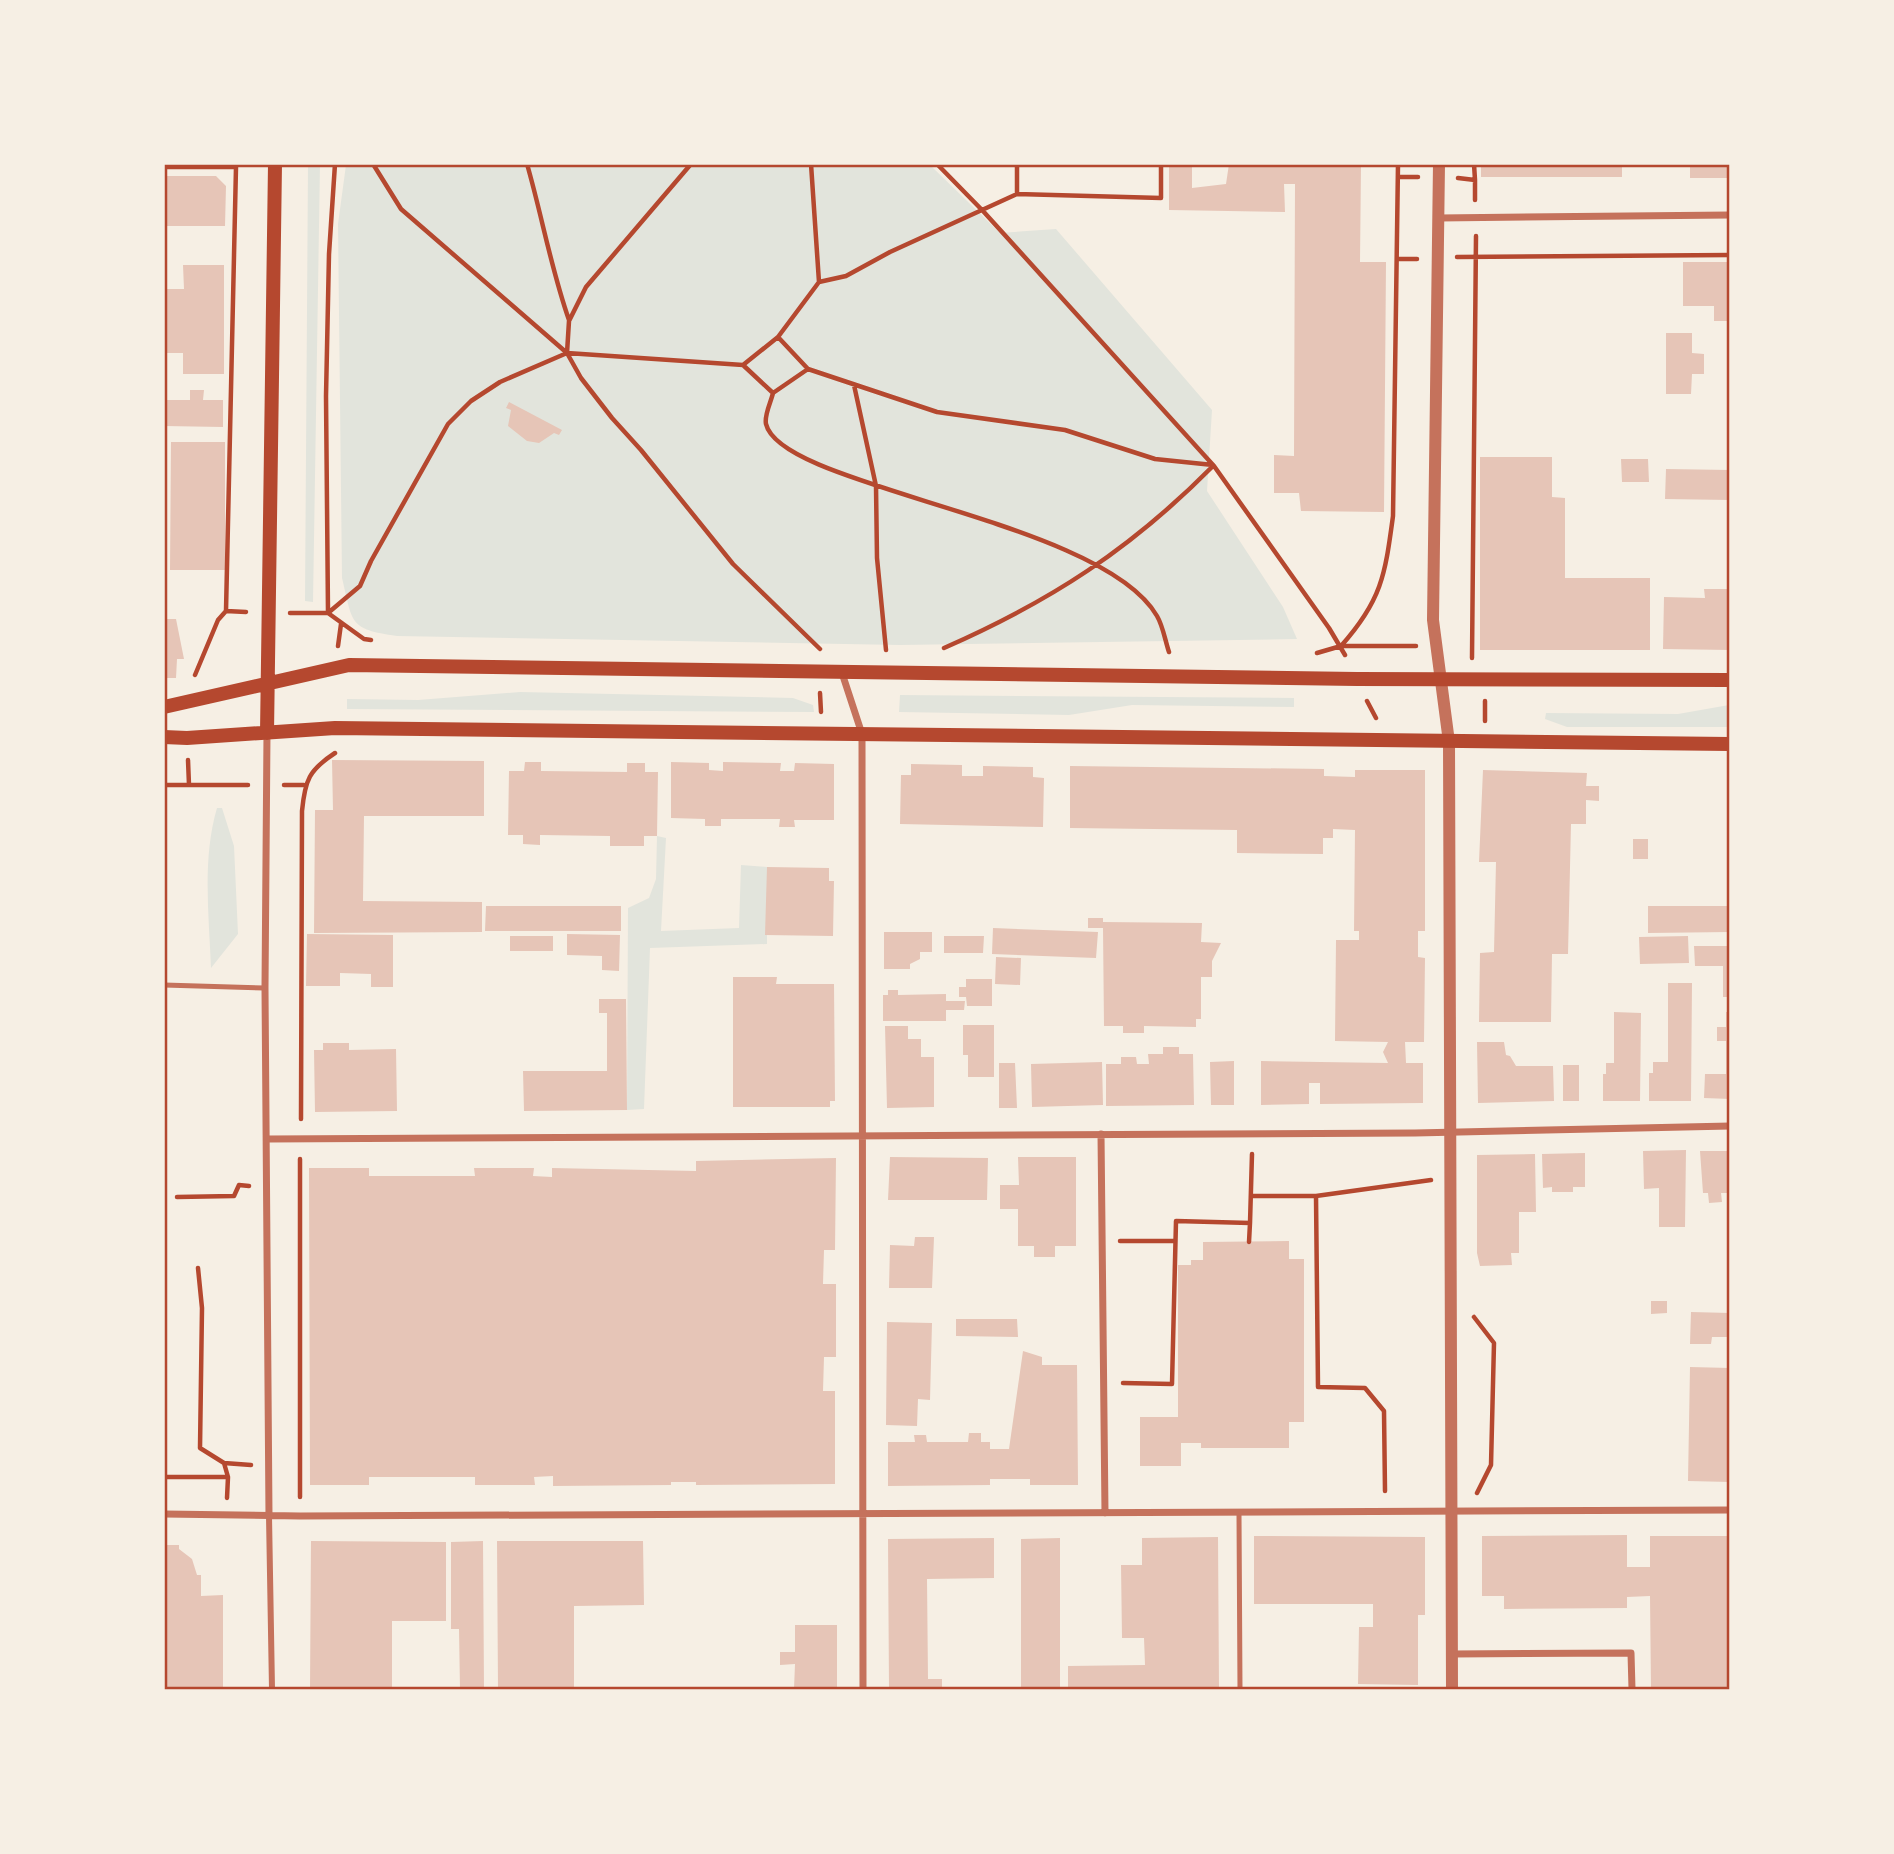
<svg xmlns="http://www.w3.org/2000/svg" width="1894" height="1854" viewBox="0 0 1894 1854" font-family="'Work Sans',sans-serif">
  <rect width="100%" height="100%" fill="#f6efe4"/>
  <path fill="#e2e4dc" d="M320,164L313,602L305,601L308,165Z
    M346,165H930L1000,233L1056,229L1212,410L1207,491L1283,607L1297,639L900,645L397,636C348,629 353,623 342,578L338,224Z
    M520,692L793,698L813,705L814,712L347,709V699L418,700Z
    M900,695L1294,698V707L1132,705L1069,715L899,712Z
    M1729,705V727H1567L1545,719L1546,713L1678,714Z
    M217,808H222L234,846L238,934L211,968C209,915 202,859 217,808Z
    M657,836L666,838L661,931L739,928L741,865L767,867V944L650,948L644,1109L627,1110L628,908L649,898L656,879Z"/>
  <path fill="#e6c5b7" d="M1169,164H1192V188L1226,184L1229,164H1361L1360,262H1386L1384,512L1301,511L1299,493H1274V455L1294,456L1295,184H1284L1285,212L1169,210Z
    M1481,164H1622V177H1481Z
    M1690,164H1730V178H1690Z
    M164,176H216L226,186L225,226H164Z
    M1683,262H1730V321H1714V306H1683Z
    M183,265H224V374H183V353H164V289H184Z
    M1666,333H1692V353L1704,354V374H1692L1691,394H1666Z
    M190,390H204L203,400H223V427L164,426V400H190Z
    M509,402L562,430L559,435L554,433L539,443L527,441L508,426L511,410L506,408Z
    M171,442H225V570H170Z
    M1480,457H1552V497L1565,498V578H1650V650H1480Z
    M1621,459H1648L1649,482H1622Z
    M1666,469L1730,470V500L1665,499Z
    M1704,589H1730V650L1663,649L1664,597L1705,598Z
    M164,619H176L184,659H177L176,678H164Z
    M332,760L484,761V816H364L363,901L482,902V932L314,933L315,810H333Z
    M525,762H541V771L627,772V763H645V772H658L657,836H644V846H610V836L540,835V845L523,844V835H508L509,771H524Z
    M671,762L709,763V770L723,771V762L781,763L780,771H794L795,763L834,764V820H794L795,827H779L780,819H721V826H705V819L671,818Z
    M911,764L962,765V776H983V766L1033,767V777L1044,778L1043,827L900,824L901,775H911Z
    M1070,766L1324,769V776L1355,777V770H1425V931H1418V957L1425,958L1424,1042H1405L1406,1063H1423V1103L1320,1104V1083H1309V1104L1261,1105V1061L1388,1063L1383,1052L1388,1042L1335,1041L1336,940H1359V931H1354L1355,830L1333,829V838H1323V854L1237,853V830L1070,828Z
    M1483,770L1587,773L1586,786H1599V801L1586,800V824H1571L1568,954H1552L1551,1022H1479L1480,953L1494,952L1496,862H1479Z
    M1633,839H1648V859H1633Z
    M767,867L829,868V881H834L833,936L765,935Z
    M486,906H621V931H485Z
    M1648,906H1730V932L1648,933Z
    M1088,918H1103V922L1202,923L1201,942L1221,943L1212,961V977H1201V1019H1196V1027L1144,1026V1033H1123V1026H1104L1103,928H1088Z
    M993,928L1098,932L1096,958L992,954Z
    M884,932H932V952H920V959L910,964V969H884Z
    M307,934L393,935V987H371V974L340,973V986H306Z
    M567,934L620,935L619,971L602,970V956L567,955Z
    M510,936H553V951H510Z
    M944,936H984L983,953H944Z
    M1688,936L1689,963L1640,964L1639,937Z
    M1694,946H1730V997H1723V966H1695Z
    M996,957L1021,958L1020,985L995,984Z
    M733,977H777L776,984H834L835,1101H830V1107H733Z
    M966,979H992V1006H967L966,997H959V987H966Z
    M1668,983H1692L1691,1101H1649V1073H1653V1062H1668Z
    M888,990H898V995L946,994V1001H965L964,1010H946V1021H883V995H888Z
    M599,999H626L627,1110L524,1111L523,1071H607V1013H599Z
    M1614,1012L1641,1013L1640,1101H1603V1074H1606V1063H1614Z
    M1726,1012H1730V1099L1704,1098L1705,1074H1726V1041H1717V1027H1726Z
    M963,1025H994V1077H968V1055H963Z
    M885,1026H908V1039H921V1057H934V1107L887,1108Z
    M1477,1042H1504L1506,1055L1510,1056L1516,1066H1553L1554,1101L1478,1103Z
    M323,1043H349V1050L396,1049L397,1111L315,1112L314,1050H323Z
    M1163,1047H1179V1054H1193L1194,1105L1106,1106V1064H1121V1057H1136L1137,1064H1149L1148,1054H1163Z
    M1234,1061V1105H1211L1210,1062Z
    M1102,1062L1103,1105L1032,1107L1031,1064Z
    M999,1063H1015L1017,1108H999Z
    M1563,1065H1579V1101H1563Z
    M1686,1150L1685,1227H1659V1188L1644,1189L1643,1151Z
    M1700,1151H1730V1193H1721L1722,1202L1709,1203L1708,1193H1703Z
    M1585,1153V1187H1573V1192H1552V1187L1543,1188L1542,1154Z
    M1535,1154L1536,1212H1519V1253H1511L1512,1265L1480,1266L1477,1253V1155Z
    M890,1157L988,1158L987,1200H888Z
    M1018,1157H1076V1246H1055V1257H1034V1246H1018V1209H1000V1185H1019Z
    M836,1158L835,1250H824L823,1284H836V1357H824L823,1391H835V1484L696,1485V1482H671V1485L553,1486V1476L534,1477L535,1485H475V1477H369V1485H310L309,1168H369V1176H475L474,1168H534L533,1176L552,1177V1168L696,1171V1161Z
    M915,1237H934L932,1288H889L890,1245L914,1246Z
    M1289,1241V1259H1304V1422H1289V1448H1201V1443H1181V1466H1140V1417H1178V1265H1191V1260H1203V1242Z
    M1651,1301H1667V1313L1651,1314Z
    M1691,1312L1730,1313V1337H1712L1711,1344H1690Z
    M956,1319H1017L1018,1337L956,1336Z
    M887,1322L932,1323L930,1400L918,1399L917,1426L886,1425Z
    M1023,1351L1042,1357V1365H1077L1078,1485H1030V1479H990V1485L888,1486V1442H915L914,1435H926L927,1442H968L969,1433H981V1442H990V1449H1009Z
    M1690,1367L1730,1368V1482L1688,1481Z
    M1627,1535V1567H1650V1536H1730V1689H1651L1650,1596L1627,1597V1608L1504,1609V1596H1482V1536Z
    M1254,1536L1425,1537V1615H1418V1685L1358,1684L1359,1627H1373V1604H1254Z
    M1218,1537L1219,1689H1068V1666L1145,1665L1144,1638H1122L1121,1565H1142V1538Z
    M994,1538V1578L927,1579L928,1679H942V1689H889L888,1539Z
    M1060,1538V1689H1021V1539Z
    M311,1541L446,1542V1621H392V1689H310Z
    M483,1541L484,1689H460L459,1629H451V1542Z
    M497,1541H643L644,1605L574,1606V1689H498Z
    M164,1545H179V1549L192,1559L197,1575H201V1596L223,1595V1689H164Z
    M795,1625H837V1689H794L795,1664L780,1665V1652H795Z"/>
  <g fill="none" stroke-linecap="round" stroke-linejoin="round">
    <path stroke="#b5482f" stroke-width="4.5" d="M373,164L401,209L567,353L581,378L612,418L641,450L733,564L820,649
      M527,164C542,216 551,269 569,320
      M811,164L819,282
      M937,164L983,211L1214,466L1329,628L1345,655
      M1474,164L1475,180
      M164,167H236L226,611L218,620L195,675
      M1398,177H1418
      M1458,178L1475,180V200
      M1017,194L1161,198V164
      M1457,257L1730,255
      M1397,259H1417
      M778,337L808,369
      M567,353L743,365L778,337L819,282L846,276L890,252L1017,194V164
      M743,365L773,393C771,402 764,415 766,424C781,488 1101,519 1157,616C1163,626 1165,640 1169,652
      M854,385L876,486L877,558L886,650
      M773,393L808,369L937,412L1065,430L1155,459L1213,465
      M226,611L246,612
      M328,612L326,396L329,254L335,164
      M290,613H328L364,639L371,640
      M328,613L360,586L371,561L448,424L471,401L500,382L567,353L569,321L586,287L691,164
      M338,646L341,624
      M1341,646C1382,600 1385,575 1393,516L1398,164
      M944,648C1051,601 1131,549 1213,466
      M1317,653L1341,646H1416
      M1472,658L1476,236
      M820,693L821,712
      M1367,701L1376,718
      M1485,721V701
      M188,760L189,785
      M164,785H248
      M284,785H304
      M301,1119L302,811C305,780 309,770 335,753
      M300,1159V1497
      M1251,1196H1316L1431,1180
      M1316,1196L1318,1387L1365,1388L1384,1411L1385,1491
      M177,1197L234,1196L239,1185L249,1186
      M1120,1241H1175
      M1249,1242L1250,1223
      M198,1268L202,1308L200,1448L224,1463L228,1477L227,1498
      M1474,1317L1494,1343L1491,1465L1477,1493
      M1123,1383L1172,1384L1176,1221L1250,1223L1252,1154
      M224,1463L251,1465
      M164,1477H228"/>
    <path stroke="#c5725c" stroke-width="5" d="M164,985L265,988
      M1239,1514L1240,1689"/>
    <path stroke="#c5725c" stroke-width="6" d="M269,1516L272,1689"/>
    <path stroke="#c5725c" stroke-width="7" d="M1439,218L1730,215
      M842,673L862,734L863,1689
      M267,733L265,988L269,1516
      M1101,1134L1105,1513
      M268,1139L1415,1133L1730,1126
      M164,1514L300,1516L1730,1510
      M1452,1654L1631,1653L1632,1689"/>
    <path stroke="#c5725c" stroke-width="12" d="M1439,164L1433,620L1449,742L1452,1689"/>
    <path stroke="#b5482f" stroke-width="14" d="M164,707L349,665L1357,679L1730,680
      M267,733L275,164
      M164,737L187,738L335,728L1730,744"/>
  </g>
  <rect width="1894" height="1854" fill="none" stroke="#f6efe4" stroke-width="332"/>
  <rect x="166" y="166" width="1562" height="1522" fill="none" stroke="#b5482f" stroke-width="2.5"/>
</svg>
